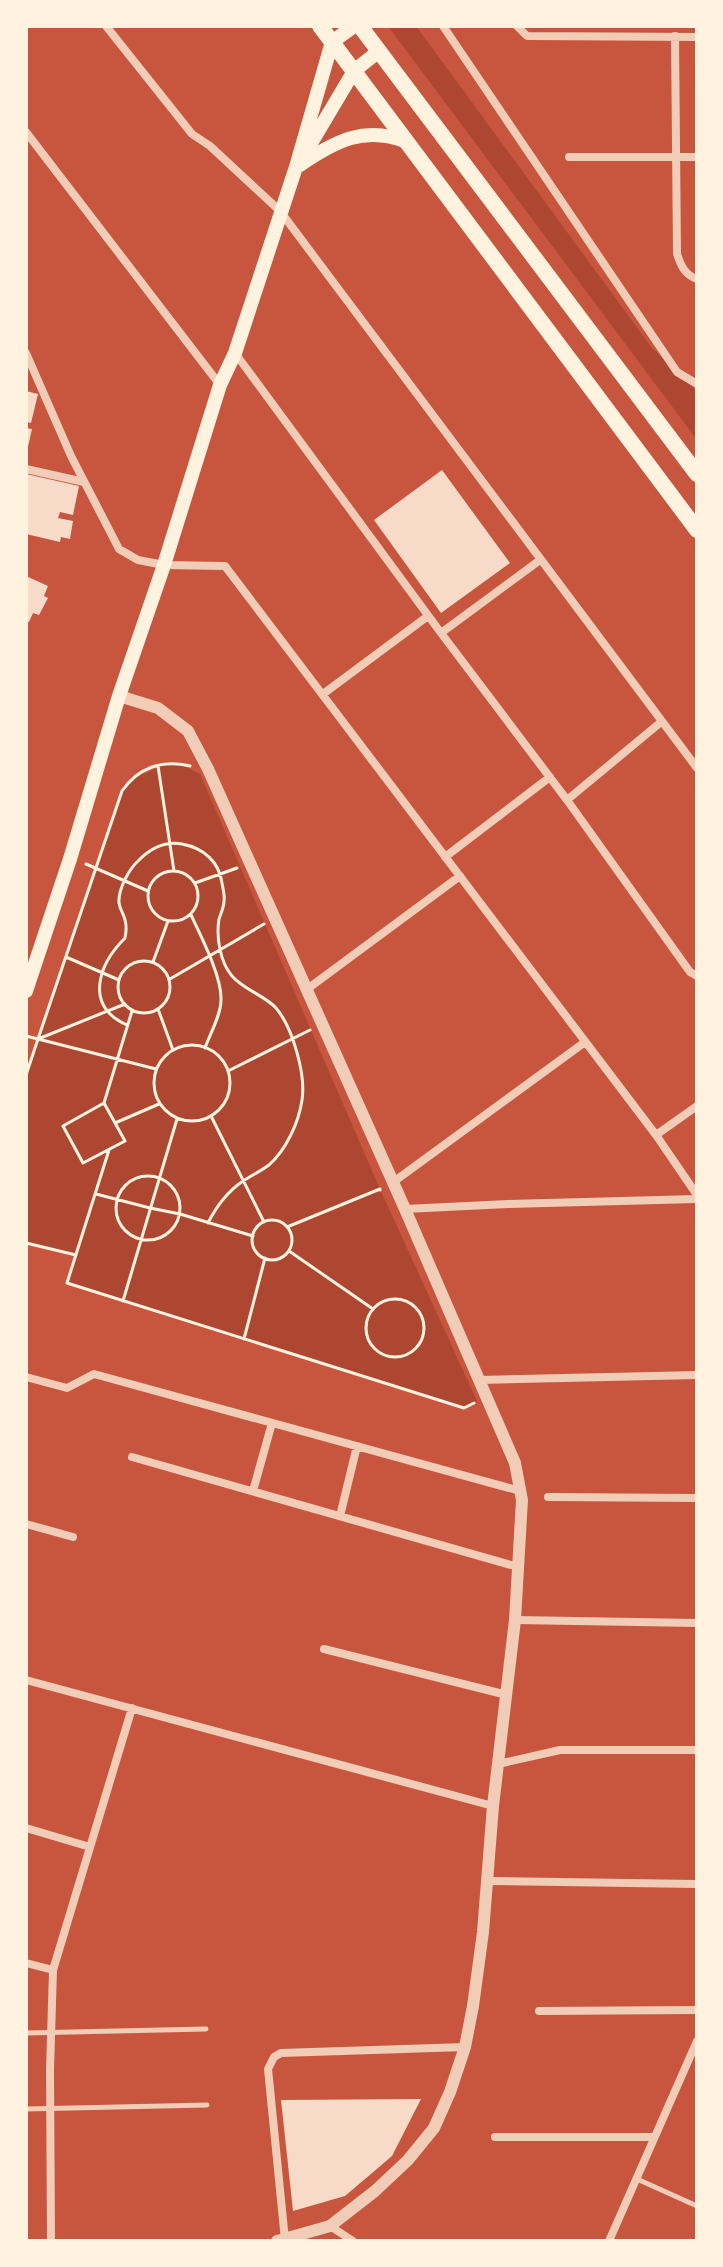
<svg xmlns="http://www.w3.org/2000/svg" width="723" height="2267" viewBox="0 0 723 2267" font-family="'Times New Roman',serif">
  <rect width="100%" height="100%" fill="#c8553d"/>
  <path fill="#ae4732" d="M388,26H416L652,348L697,391V440Z
    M167,764H181L200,774L380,1189L477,1401L464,1408L67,1283L76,1255L26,1243V1075L122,791L131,779Z"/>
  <path fill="#f7dbc8" d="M26,391L38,394L31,423L26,422Z
    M26,428L32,429L27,451H26Z
    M442,470L510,563L441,613L374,520Z
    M26,474L79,486L73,515L60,512L58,518L73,521L70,539L61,537L60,542L26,534V509L28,505L26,504Z
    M26,576L48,586L44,596L48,598L39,615L33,613L29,622L26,621Z
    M421,2099L392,2156L345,2196L293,2211L281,2100Z"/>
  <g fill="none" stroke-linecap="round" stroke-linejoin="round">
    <path stroke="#fff3e0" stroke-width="3" d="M158,766L174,871
      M86,864L148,891
      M148 896a25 25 0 1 1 50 0a25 25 0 1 1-50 0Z
      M195,883L237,868
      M191,915C201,936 222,977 221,1000C221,1015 210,1034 205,1048
      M66,957L119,980
      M118 987a26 26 0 1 1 52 0a26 26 0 1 1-52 0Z
      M153,962L168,921
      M170,979L264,924
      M158,1009L173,1050
      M127,1025C84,1006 98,965 125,938C126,933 127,926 125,920C124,914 120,910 119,903C118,889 129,869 139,860C151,848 165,841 182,844C204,848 219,862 222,883C223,889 225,895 224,901C224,907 221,913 219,919C216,937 220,962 232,976C244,990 264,995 276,1008C293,1028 306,1075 302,1100C299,1122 286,1150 269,1165C261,1171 252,1175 243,1181C227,1192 217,1205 208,1223
      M26,1036L38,1039L125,1004
      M38,1039L122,791C138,768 162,759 190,766
      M154 1083a38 38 0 1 1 76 0a38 38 0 1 1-76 0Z
      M228,1071L310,1030
      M26,1075L38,1039L156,1069
      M104,1103L125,1141L83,1163L63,1126Z
      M104,1103L132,1011
      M211,1116L264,1222
      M115,1123L159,1104
      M109,1150L67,1283L464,1408L474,1403
      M116 1208a32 32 0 1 1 64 0a32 32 0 1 1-64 0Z
      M96,1194L150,1208L180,1214L253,1236
      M252 1240a20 20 0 1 1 40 0a20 20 0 1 1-40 0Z
      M287,1227L380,1189V1190
      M26,1243L76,1255
      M289,1251L373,1309
      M366 1328a29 29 0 1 1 58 0a29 29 0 1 1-58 0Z
      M123,1301L177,1119
      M244,1339L265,1258"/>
    <path stroke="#f1ccb7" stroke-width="5" d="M26,2033L206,2029
      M26,2109L207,2105
      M637,2179L697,2206"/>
    <path stroke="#f1ccb7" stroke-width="8" d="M106,26L192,134L210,146L280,211L697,768
      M443,26L677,372L697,384
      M517,26L527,36L697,37
      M675,36L677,254C681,266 685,275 697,279
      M26,132L220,385
      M569,157H697
      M26,353L71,456L119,549L138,560L164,565L225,566L656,1135L697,1195
      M235,353L441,633L567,800L690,972L697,976
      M26,469L84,482
      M441,633L540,560
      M323,694L428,616
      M567,800L661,722
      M445,857L550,777
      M306,990L460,876
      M656,1135L697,1106
      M392,1183L585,1042
      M405,1209L508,1204L697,1199
      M26,1377L67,1388L94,1374L520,1491
      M479,1380L697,1375
      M132,1457L518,1567
      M253,1491L272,1423
      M548,1497L697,1498
      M340,1516L357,1446
      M26,1524L73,1537
      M515,1620L697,1623
      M324,1649L507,1695
      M26,1680L493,1806
      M498,1764L560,1750H697
      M26,1828L90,1847
      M487,1881L697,1884
      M26,1963L53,1970
      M539,2011L697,2010
      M495,2137H654
      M330,2226L353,2241
      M285,2240L268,2069L274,2057L281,2053L465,2047
      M51,2241L50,2070L53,1970L132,1708
      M609,2241L697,2041"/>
    <path stroke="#f1ccb7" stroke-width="12" d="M119,696L158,708L188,731L208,769L405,1209L515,1463L522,1500L515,1620L493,1806L483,1932L473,2006L465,2047L450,2092L434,2128L408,2160L375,2191L330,2226L277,2241"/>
    <path stroke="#fff3e0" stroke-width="14" d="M307,150L354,71L379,51
      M300,165C335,141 365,125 407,142
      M26,991L70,859L119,696L164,565L220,385L235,353L296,167L332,42L354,26"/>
    <path stroke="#fff3e0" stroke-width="16" d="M320,26L697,530
      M360,26L697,474"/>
  </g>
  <rect width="723" height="2267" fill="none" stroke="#fff3e0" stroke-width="56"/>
</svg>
